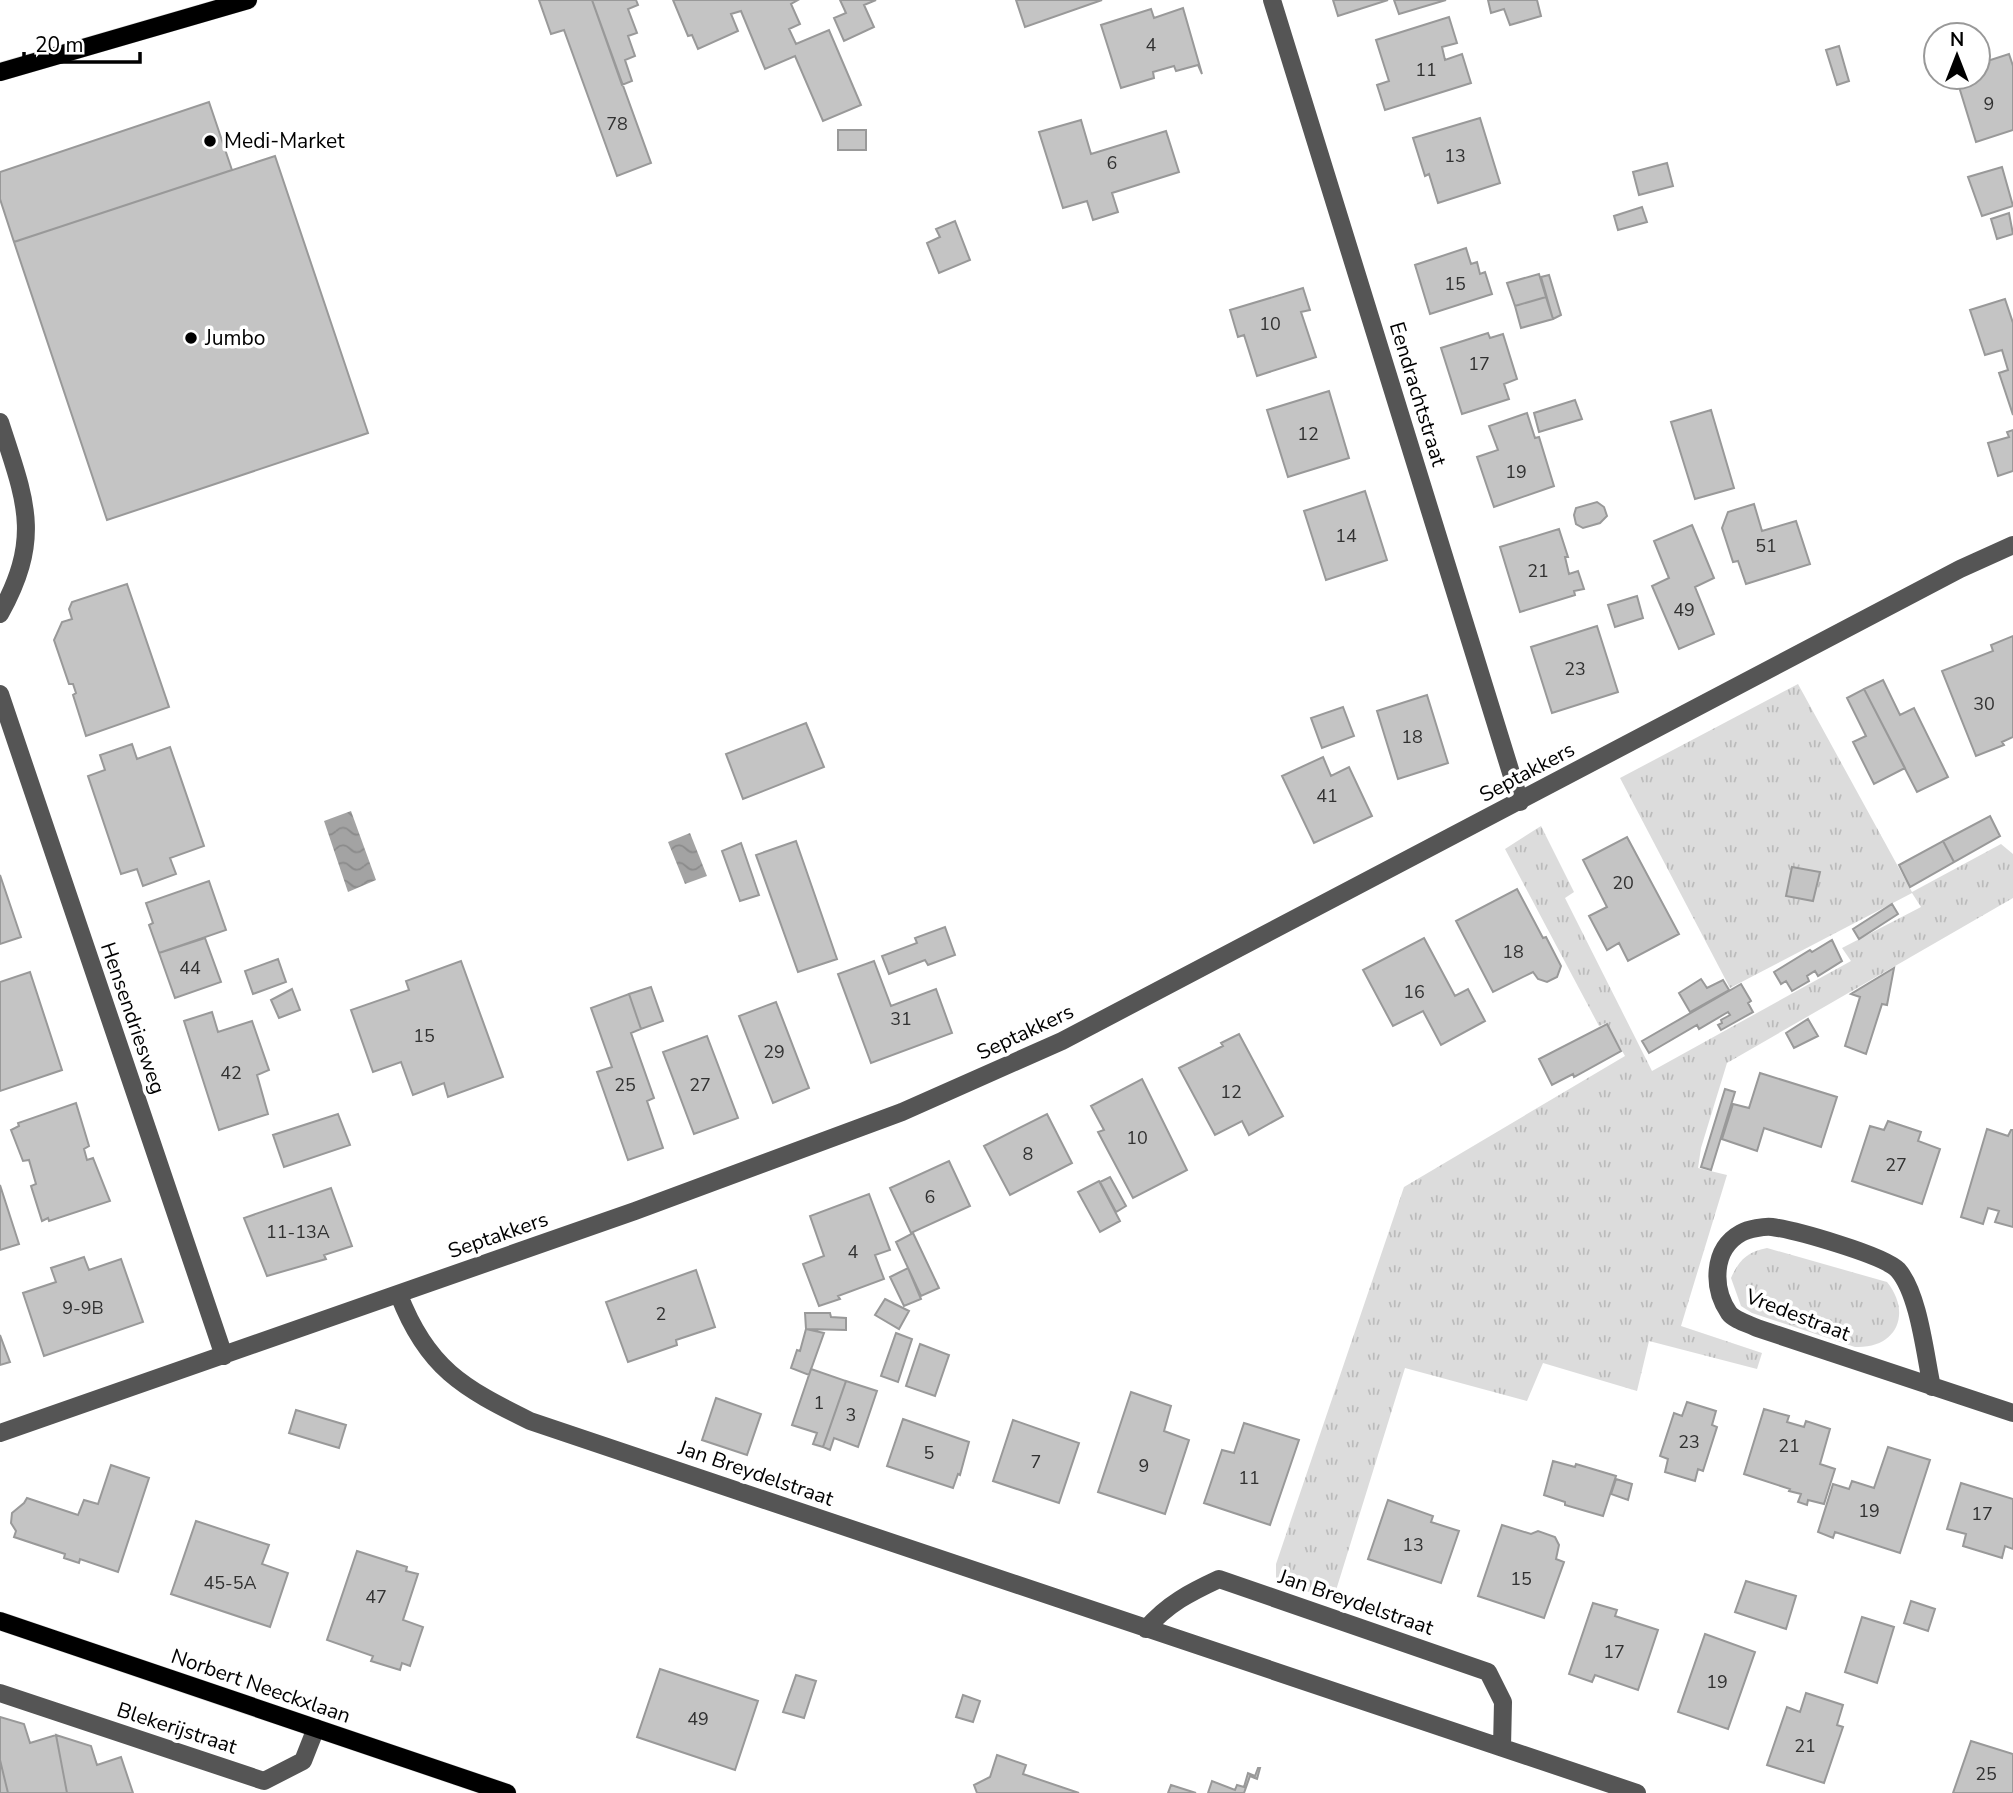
<svg xmlns="http://www.w3.org/2000/svg" width="2013" height="1793" viewBox="0 0 2013 1793" font-family="'Nunito Sans',sans-serif">
  <defs>
    <pattern id="grass-tufts" width="24" height="20" patternUnits="userSpaceOnUse" patternTransform="scale(1.75)"><rect width="24" height="20" fill="#dcdcdc"/><path d="M3 7l-1-3M5 7V3M7 7l1-3M15 17l-1-3M17 17v-4M19 17l1-3" fill="none" stroke="#bbb"/></pattern>
    <pattern id="water-waves" width="16" height="10" patternUnits="userSpaceOnUse" patternTransform="scale(1.75)"><rect width="16" height="10" fill="#a3a3a3"/><path d="M0 5q4-4 8 0t8 0" fill="none" stroke="#8b8b8b"/></pattern>
  </defs>
  <rect width="100%" height="100%" fill="#fff"/>
  <path fill="url(#grass-tufts)" d="M1798,684L1912,892L2001,844L2013,854V898L1727,1063L1701,1148L1698,1168L1727,1175L1681,1326L1762,1353L1757,1369L1649,1341L1637,1391L1543,1363L1527,1401L1405,1368L1333,1600L1276,1581V1564L1404,1187L1625,1056L1606,1023L1599,1026L1505,849L1541,826L1574,892L1565,898L1652,1071L1851,961L1842,948L1921,907L1912,893L1730,988L1620,778Z
    M1767,1248L1887,1282C1912,1313 1897,1349 1855,1347L1752,1313L1741,1306L1731,1278C1739,1260 1747,1252 1767,1248Z"/>
  <path fill="url(#water-waves)" d="M351,811L376,880L348,892L324,821Z
    M690,833L707,876L685,884L668,842Z"/>
  <path fill="#c4c4c4" stroke="#999" stroke-width="2" d="M539,0H592L651,163L617,176L564,30L551,34Z
    M592,0H636L638,5L628,9L637,33L628,36L635,56L625,60L632,81L622,85Z
    M673,0H798L791,4L800,24L789,29L796,44L829,30L861,105L823,121L795,56L765,69L741,11L731,14L738,31L698,49L692,35L688,36Z
    M840,0H876L864,5L874,27L844,41L834,18L846,13Z
    M1016,0H1102L1025,27Z
    M1333,0H1388L1338,16Z
    M1394,0H1446L1399,14Z
    M1488,0H1537L1541,16L1510,25L1504,9L1491,13Z
    M1183,8L1202,74L1198,65L1176,71L1174,66L1153,72L1154,78L1121,88L1101,25L1151,9L1154,18Z
    M1449,17L1457,43L1442,47L1445,60L1462,54L1471,83L1385,110L1377,85L1389,81L1376,40Z
    M1839,46L1849,81L1837,85L1826,50Z
    M2009,54L2013,66V130L1976,142L1956,77H1978V64Z
    M209,102L232,170L14,242L0,199V172Z
    M1480,118L1500,183L1438,203L1429,174L1425,176L1413,138Z
    M1081,120L1091,154L1166,131L1179,172L1112,193L1118,212L1093,220L1087,201L1063,208L1039,132Z
    M838,130H866V150H838Z
    M275,156L368,433L107,520L14,242Z
    M1667,163L1673,186L1639,195L1633,172Z
    M2002,167L2013,206L1982,216L1968,177Z
    M1642,207L1647,222L1618,230L1614,216Z
    M2009,213L2013,234L1997,239L1991,219Z
    M955,221L970,260L939,273L927,243L940,237L936,229Z
    M1466,248L1471,264L1477,262L1480,274L1485,272L1492,294L1430,314L1415,265Z
    M1539,274L1546,297L1515,306L1507,283Z
    M1549,275L1561,315L1553,319L1541,277Z
    M1303,288L1310,310L1301,312L1316,357L1257,376L1244,335L1238,337L1230,310Z
    M1546,297L1553,319L1521,328L1515,306Z
    M2005,299L2013,323V415L1999,373L2008,370L2002,350L1985,355L1970,310Z
    M1488,333L1490,338L1503,334L1517,379L1504,384L1509,399L1462,414L1441,348Z
    M1329,391L1349,458L1288,477L1267,410Z
    M1575,400L1582,419L1539,432L1534,413Z
    M1711,410L1734,488L1695,499L1671,422Z
    M1527,413L1535,438L1539,437L1554,486L1494,507L1477,457L1498,450L1489,426Z
    M2013,430V471L1998,476L1988,443L2009,437L2007,432Z
    M1365,491L1387,560L1326,580L1304,511Z
    M1597,502L1604,507L1607,516L1600,523L1583,528L1576,524L1574,515L1576,508Z
    M1754,504L1762,531L1796,521L1810,564L1746,584L1738,561L1733,562L1722,528L1728,512Z
    M1692,525L1714,578L1695,587L1714,634L1679,649L1652,586L1669,578L1654,541Z
    M1559,529L1568,557H1565L1569,574L1578,571L1584,589L1574,591L1575,595L1520,612L1500,547Z
    M127,584L169,707L86,736L73,695L76,693L73,684H69L54,640L62,622L72,619L69,609L72,602Z
    M1637,596L1643,618L1615,627L1608,605Z
    M1597,626L1618,692L1552,713L1531,647Z
    M2013,636V737L2002,742L2004,745L1976,756L1942,671L1993,651L1991,645Z
    M1883,680L1900,715L1914,708L1948,777L1917,792L1864,689Z
    M1864,689L1905,768L1874,784L1853,742L1866,736L1847,698Z
    M1427,695L1448,763L1398,779L1377,711Z
    M1343,707L1354,736L1322,748L1311,718Z
    M806,723L824,767L743,799L726,754Z
    M132,744L137,759L170,747L204,846L170,858L176,874L143,886L137,869L121,874L88,776L105,770L100,755Z
    M1323,757L1331,776L1349,767L1372,816L1314,843L1282,776Z
    M1990,816L2000,836L1954,862L1943,841Z
    M1627,837L1679,934L1628,961L1619,943L1607,950L1589,916L1607,907L1583,860Z
    M796,841L837,959L798,972L756,855Z
    M1943,841L1954,862L1910,887L1899,865Z
    M741,843L759,895L740,901L722,851Z
    M1792,867L1820,872L1813,901L1786,896Z
    M0,875L21,937L0,944Z
    M209,881L226,930L159,953L149,925L153,923L146,903Z
    M1517,889L1543,938L1546,937L1561,966L1557,977L1547,982L1538,979L1533,972L1493,992L1456,921Z
    M1892,904L1898,914L1859,939L1853,929Z
    M945,927L955,955L928,965L925,960L889,974L882,956L917,943L915,938Z
    M205,938L221,982L175,998L159,953Z
    M1424,938L1455,996L1468,989L1485,1021L1441,1045L1423,1011L1393,1026L1363,970Z
    M1832,940L1842,961L1818,976L1815,971L1807,976L1809,981L1792,991L1786,981L1781,984L1774,972L1810,950L1812,952Z
    M278,959L286,982L253,994L245,971Z
    M461,961L503,1077L448,1097L444,1083L413,1095L401,1062L373,1072L351,1010L409,990L406,981Z
    M874,961L891,1006L936,989L952,1033L871,1063L838,974Z
    M1894,968L1887,1005L1882,1004L1866,1054L1845,1046L1860,997L1851,994Z
    M30,972L62,1070L0,1091V982Z
    M1701,979L1707,988L1723,980L1729,990L1690,1012L1679,993Z
    M1741,984L1751,1001L1748,1003L1753,1012L1721,1030L1718,1025L1722,1023L1721,1020L1730,1015L1728,1012L1699,1029L1697,1025L1649,1053L1642,1041Z
    M651,987L663,1021L641,1029L629,994Z
    M292,989L300,1010L279,1018L271,1000Z
    M629,994L641,1029L631,1033L654,1098L647,1101L663,1148L628,1160L597,1072L612,1067L591,1008Z
    M776,1002L809,1088L773,1103L739,1016Z
    M212,1012L218,1032L252,1021L269,1070L257,1075L268,1114L219,1130L184,1021Z
    M1808,1019L1818,1036L1794,1048L1786,1033Z
    M1607,1024L1621,1051L1574,1077L1573,1074L1552,1085L1539,1059Z
    M1239,1034L1283,1116L1249,1135L1242,1121L1215,1135L1179,1068L1223,1046L1221,1043Z
    M707,1036L738,1118L694,1134L663,1052Z
    M1760,1073L1837,1097L1821,1147L1764,1128L1757,1151L1722,1139L1733,1104L1749,1108Z
    M1142,1079L1187,1170L1133,1198L1098,1132L1104,1130L1091,1106Z
    M1725,1089L1735,1092L1711,1170L1701,1167Z
    M76,1103L89,1146L84,1149L87,1160L93,1158L110,1201L49,1221L48,1218L42,1221L31,1186L36,1184L29,1160L23,1161L11,1130L19,1126L18,1123Z
    M338,1114L350,1145L284,1167L273,1135Z
    M1047,1114L1072,1163L1010,1195L984,1146Z
    M1888,1121L1921,1132L1918,1141L1940,1149L1922,1204L1852,1181L1870,1126L1884,1130Z
    M1987,1129L2008,1136L2011,1130H2013V1227L1995,1222L1999,1211L1988,1208L1983,1224L1961,1217Z
    M949,1161L970,1206L911,1233L890,1188Z
    M1110,1177L1126,1206L1116,1212L1100,1182Z
    M1099,1181L1120,1221L1100,1232L1078,1192Z
    M0,1185L19,1244L0,1250Z
    M331,1188L352,1246L324,1255L326,1259L267,1276L244,1218Z
    M869,1194L890,1250L875,1255L884,1279L838,1296L840,1299L819,1306L803,1264L824,1256L810,1216Z
    M913,1233L939,1288L921,1296L896,1242Z
    M84,1257L89,1270L121,1259L143,1322L44,1356L23,1293L56,1282L51,1268Z
    M908,1268L921,1299L904,1306L890,1277Z
    M696,1270L715,1327L676,1340L677,1345L628,1362L606,1302Z
    M885,1299L909,1311L899,1329L875,1315Z
    M805,1313H830L831,1317L846,1318V1330L806,1329Z
    M806,1329L824,1333L809,1375L791,1368L797,1350L800,1351Z
    M896,1333L912,1339L898,1382L881,1376Z
    M0,1335L10,1362L0,1365Z
    M920,1344L949,1355L935,1396L906,1386Z
    M811,1369L846,1381L823,1447L813,1444L817,1433L792,1425Z
    M846,1381L877,1391L858,1447L834,1438L830,1450L823,1447Z
    M1131,1392L1171,1406L1164,1431L1189,1440L1165,1514L1098,1492Z
    M716,1398L761,1414L747,1455L702,1440Z
    M1687,1402L1716,1411L1712,1425L1717,1427L1703,1471L1698,1469L1695,1481L1665,1472L1668,1459L1660,1456L1674,1413L1682,1416Z
    M1764,1409L1789,1416L1787,1422L1804,1427L1806,1421L1830,1429L1820,1464L1835,1469L1824,1504L1808,1500L1807,1505L1798,1502L1801,1494L1789,1491L1790,1489L1744,1474Z
    M296,1410L346,1425L339,1448L289,1433Z
    M903,1419L969,1442L960,1475L958,1474L953,1488L887,1466Z
    M1013,1420L1079,1443L1059,1503L993,1481Z
    M1244,1423L1299,1440L1270,1525L1204,1503L1222,1450L1234,1453Z
    M1888,1447L1930,1460L1900,1553L1835,1532L1833,1538L1818,1532L1833,1484L1849,1489L1852,1481L1874,1488Z
    M1553,1461L1575,1467L1576,1464L1616,1476L1603,1516L1565,1505V1502L1544,1495Z
    M111,1465L149,1478L118,1572L80,1559L79,1563L64,1558L65,1554L14,1537L16,1531L11,1523L12,1513L24,1503L27,1498L78,1515L84,1500L98,1504Z
    M1616,1479L1632,1484L1628,1500L1611,1494Z
    M1961,1483L2013,1499V1549L2005,1546L2002,1558L1963,1546L1966,1534L1947,1529Z
    M1388,1500L1433,1516L1431,1522L1459,1531L1441,1583L1368,1559Z
    M196,1521L269,1545L262,1564L288,1573L270,1627L171,1594Z
    M1502,1525L1531,1534L1538,1531L1555,1537L1559,1545L1556,1559L1564,1562L1544,1618L1478,1596Z
    M357,1551L407,1567L406,1571L418,1574L403,1620L423,1627L410,1666L402,1663L400,1670L371,1661L373,1656L327,1640Z
    M1746,1581L1796,1596L1786,1629L1735,1612Z
    M1911,1601L1935,1609L1928,1631L1904,1623Z
    M1593,1603L1617,1610L1615,1616L1658,1630L1638,1690L1595,1675L1592,1682L1569,1674Z
    M1862,1617L1894,1627L1877,1683L1845,1672Z
    M1705,1634L1755,1652L1728,1729L1678,1712Z
    M660,1669L758,1701L735,1770L637,1737Z
    M796,1675L816,1681L804,1718L783,1712Z
    M1806,1693L1843,1705L1837,1725L1843,1727L1824,1783L1767,1765L1787,1707L1800,1712Z
    M963,1695L980,1701L973,1722L956,1717Z
    M0,1717L24,1724L30,1743L56,1735L67,1793H8L0,1760Z
    M56,1735L91,1746L97,1765L121,1757L133,1793H67Z
    M1971,1741L2013,1754V1793H1953Z
    M997,1755L1026,1765L1023,1774L1079,1793H977L974,1785L990,1777Z
    M0,1760L8,1793H0Z
    M1258,1768H1260L1257,1779L1250,1776L1244,1793H1208L1212,1781L1235,1790L1237,1785L1244,1787L1248,1773L1255,1776Z
    M1171,1785L1196,1793H1168Z"/>
  <g fill="none" stroke-linecap="round" stroke-linejoin="round">
    <defs>
      <path id="major" d="M0,72L248,0
        M0,1621L507,1793"/>
    </defs>
    <use href="#major" stroke="#dbdbdb" stroke-width="19"/>
    <path stroke="#555" stroke-width="18" d="M1272,0L1520,802
      M0,422C25,500 43,536 0,614
      M0,694L224,1356
      M399,1295C427,1368 463,1388 530,1421L1637,1793
      M1932,1387C1925,1355 1919,1294 1898,1270C1884,1255 1795,1230 1772,1227C1765,1226 1748,1229 1741,1233C1712,1249 1712,1288 1729,1313C1734,1320 1749,1324 1757,1328L2013,1413
      M0,1433L635,1211L902,1112L1062,1041L1960,569L2013,545
      M1146,1629C1167,1604 1191,1592 1219,1579L1488,1672L1503,1702L1502,1747
      M0,1693L264,1781L303,1761L316,1728"/>
    <use href="#major" stroke="#000" stroke-width="18"/>
  </g>
  <g fill="#000" stroke="#fff" stroke-width="2.5">
    <circle cx="210" cy="141" r="7"/>
    <circle cx="191" cy="338" r="7"/>
  </g>
  <g text-anchor="middle" stroke-width="7" stroke-linejoin="round" paint-order="stroke">
    <g font-size="18" fill="#313131">
      <text x="1151" y="51">4</text>
      <text x="1426" y="76">11</text>
      <text x="1989" y="110">9</text>
      <text x="617" y="130">78</text>
      <text x="1455" y="162">13</text>
      <text x="1112" y="169">6</text>
      <text x="1455" y="290">15</text>
      <text x="1270" y="330">10</text>
      <text x="1479" y="370">17</text>
      <text x="1308" y="440">12</text>
      <text x="1516" y="478">19</text>
      <text x="1346" y="542">14</text>
      <text x="1766" y="552">51</text>
      <text x="1538" y="577">21</text>
      <text x="1684" y="616">49</text>
      <text x="1575" y="675">23</text>
      <text x="1984" y="710">30</text>
      <text x="1412" y="743">18</text>
      <text x="1327" y="802">41</text>
      <text x="1623" y="889">20</text>
      <text x="1513" y="958">18</text>
      <text x="190" y="974">44</text>
      <text x="1414" y="998">16</text>
      <text x="901" y="1025">31</text>
      <text x="424" y="1042">15</text>
      <text x="774" y="1058">29</text>
      <text x="231" y="1079">42</text>
      <text x="625" y="1091">25</text>
      <text x="700" y="1091">27</text>
      <text x="1231" y="1098">12</text>
      <text x="1137" y="1144">10</text>
      <text x="1028" y="1160">8</text>
      <text x="1896" y="1171">27</text>
      <text x="930" y="1203">6</text>
      <text x="298" y="1238">11-13A</text>
      <text x="853" y="1258">4</text>
      <text x="83" y="1314">9-9B</text>
      <text x="661" y="1320">2</text>
      <text x="819" y="1409">1</text>
      <text x="851" y="1421">3</text>
      <text x="1689" y="1448">23</text>
      <text x="1789" y="1452">21</text>
      <text x="929" y="1459">5</text>
      <text x="1036" y="1468">7</text>
      <text x="1144" y="1472">9</text>
      <text x="1249" y="1484">11</text>
      <text x="1869" y="1517">19</text>
      <text x="1982" y="1520">17</text>
      <text x="1413" y="1551">13</text>
      <text x="1521" y="1585">15</text>
      <text x="230" y="1589">45-5A</text>
      <text x="376" y="1603">47</text>
      <text x="1614" y="1658">17</text>
      <text x="1717" y="1688">19</text>
      <text x="698" y="1725">49</text>
      <text x="1805" y="1752">21</text>
      <text x="1986" y="1780">25</text>
    </g>
    <g font-size="21" fill="#000" stroke="#fff" text-anchor="start">
      <text x="224" y="148">Medi-Market</text>
      <text x="205" y="345">Jumbo</text>
    </g>
    <g font-size="21" fill="#000" stroke="#fff">
      <text transform="translate(1418 394) rotate(73)" y="7">Eendrachtstraat</text>
      <text transform="translate(1527 772) rotate(-28)" y="7">Septakkers</text>
      <text transform="translate(133 1018) rotate(71)" y="7">Hensendriesweg</text>
      <text transform="translate(1025 1032) rotate(-25)" y="7">Septakkers</text>
      <text transform="translate(498 1235) rotate(-19)" y="7">Septakkers</text>
      <text transform="translate(1798 1315) rotate(21)" y="7">Vredestraat</text>
      <text transform="translate(756 1473) rotate(19)" y="7">Jan Breydelstraat</text>
      <text transform="translate(1356 1602) rotate(19)" y="7">Jan Breydelstraat</text>
      <text transform="translate(261 1686) rotate(19)" y="7">Norbert Neeckxlaan</text>
      <text transform="translate(177 1728) rotate(18)" y="7">Blekerijstraat</text>
    </g>
  </g>
  <g transform="translate(1957 56)"><circle r="33" fill="#ffffff" stroke="#999999" stroke-width="2"/>
  <path d="M0-5L12 26L0 18L-12 26Z" fill="#000000"/>
  <text y="-10" font-size="19" font-weight="bold" text-anchor="middle" fill="#000000">N</text>
  </g>
  <path d="M24 52v10h116v-10" fill="none" stroke="#000000" stroke-width="3.5"/>
  <text x="35" y="52" font-size="21" fill="#000000" stroke="#ffffff" stroke-width="5" paint-order="stroke">20 m</text>
</svg>
